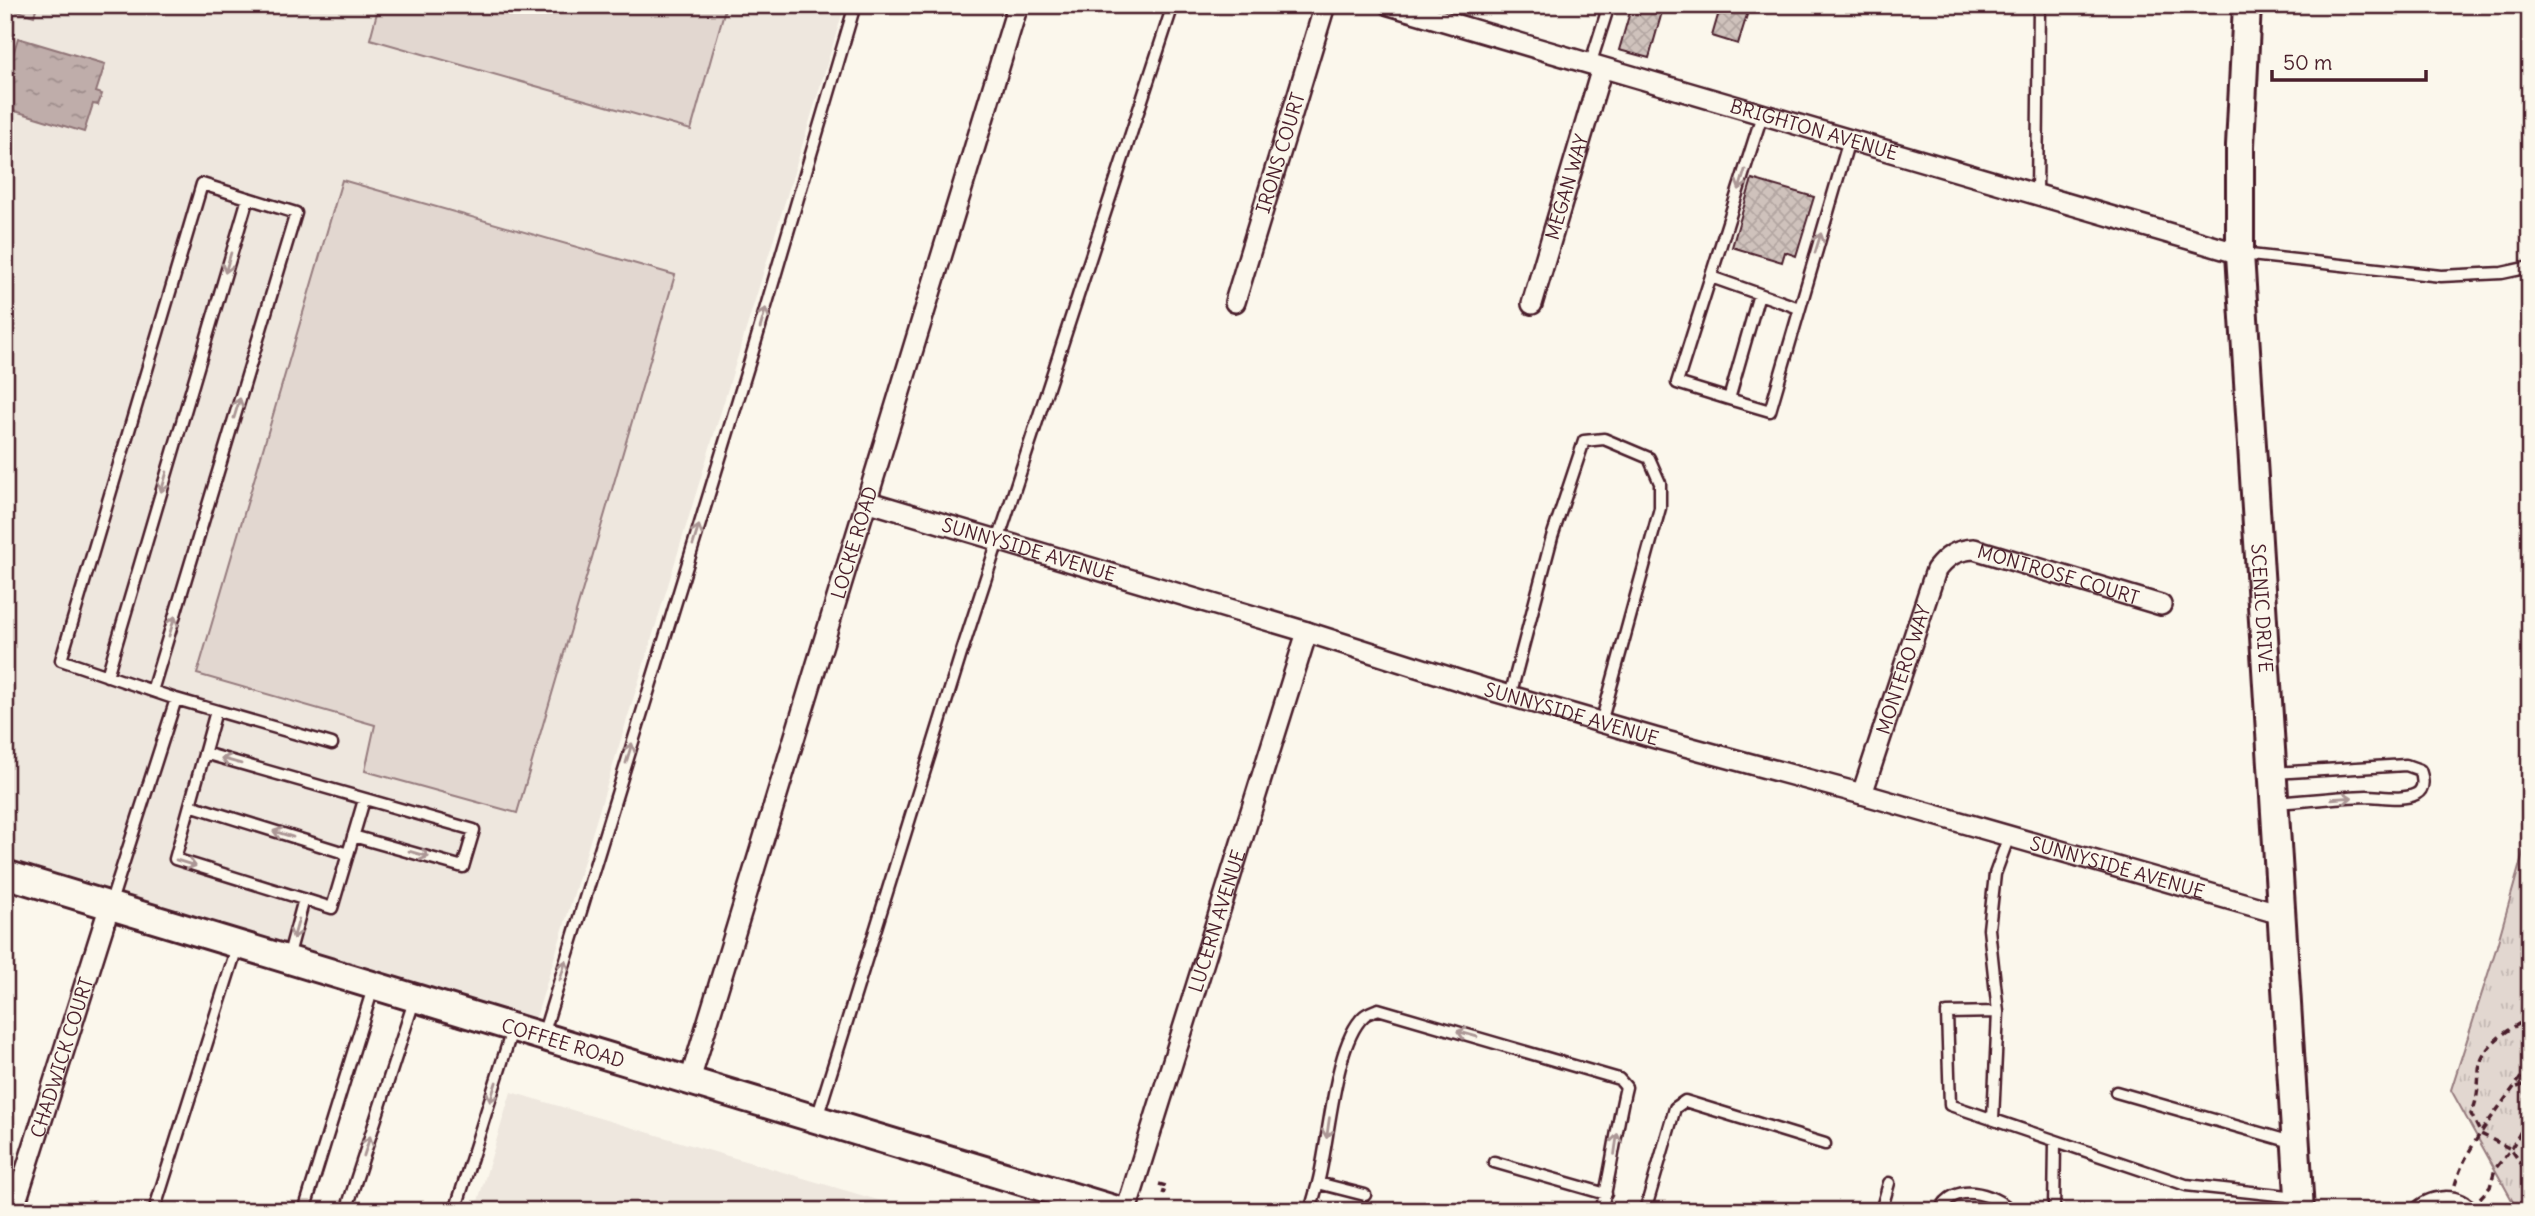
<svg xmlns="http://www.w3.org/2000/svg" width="2535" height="1216" viewBox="0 0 2535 1216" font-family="Delius,sans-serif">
  <defs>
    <pattern id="grass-tufts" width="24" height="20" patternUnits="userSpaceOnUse" patternTransform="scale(1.75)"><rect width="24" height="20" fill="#e2d7d0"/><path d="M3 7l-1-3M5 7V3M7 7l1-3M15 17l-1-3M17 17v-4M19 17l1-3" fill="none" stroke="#c3b8b3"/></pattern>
    <pattern id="water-ripples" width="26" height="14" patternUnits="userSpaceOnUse" patternTransform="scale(1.75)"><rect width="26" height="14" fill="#bfadaa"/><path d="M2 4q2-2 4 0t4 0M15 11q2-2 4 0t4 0" fill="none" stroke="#9d8c8b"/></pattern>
    <pattern id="building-cross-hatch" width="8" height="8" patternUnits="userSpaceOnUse" patternTransform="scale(1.75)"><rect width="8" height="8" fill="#cfc2bc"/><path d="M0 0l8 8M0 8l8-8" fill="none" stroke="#b3a6a2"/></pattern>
  </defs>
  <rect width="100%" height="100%" fill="#fbf7ec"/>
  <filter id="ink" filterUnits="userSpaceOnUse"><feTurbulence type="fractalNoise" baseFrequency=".0143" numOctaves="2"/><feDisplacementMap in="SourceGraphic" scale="14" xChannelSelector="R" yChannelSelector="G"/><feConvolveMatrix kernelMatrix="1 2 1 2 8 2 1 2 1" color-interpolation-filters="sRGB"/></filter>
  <g filter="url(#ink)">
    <path fill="#eee7de" d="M5,5H845L535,1021L5,864Z
      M511,1092L915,1211H475Z"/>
    <path fill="url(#grass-tufts)" stroke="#967b7e" stroke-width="2" d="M2530,828V1211H2518L2451,1090L2496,949Z"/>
    <path fill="#e2d7d0" stroke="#967b7e" stroke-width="2" d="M5,5H37L34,16L5,7Z
      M379,5H726L691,130L370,39Z
      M342,180L675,275L517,813L365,771L375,725L197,674Z"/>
    <path fill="url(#water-ripples)" stroke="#907477" stroke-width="2" d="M18,38L105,64L96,92L102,94L98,105L93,104L84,132L5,108V80Z"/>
    <path fill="url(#building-cross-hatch)" stroke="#4a1f2b" stroke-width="2" d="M1632,5H1664L1649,58L1619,50Z
      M1721,5H1750L1738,44L1712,36Z
      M1752,179L1814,197L1796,256L1785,252L1782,262L1732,247Z"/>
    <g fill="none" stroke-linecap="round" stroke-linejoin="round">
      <defs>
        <path id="service" d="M1590,65L1609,5
          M2037,195L2039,5
          M2241,254L2441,276L2502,273L2530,267
          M1711,277L1799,308
          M1759,294L1729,399L1677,383L1762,115
          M1729,399L1770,411L1849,140
          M107,676L248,198
          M152,691L296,213L202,184L61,660L176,699L332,744
          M1510,696L1552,537L1584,441L1604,439L1649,458L1660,483V508L1601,723
          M216,711L175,859L332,908L364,800
          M204,753L474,830L463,867L353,836
          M2273,773L2406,765L2420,770C2423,778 2425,789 2416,794C2402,801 2381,796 2367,796C2336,797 2305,801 2274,803
          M190,805L348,854
          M110,905L176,699
          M288,958L304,899
          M1998,1012L1989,929L1995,874L2009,836
          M543,1035L752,354L855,5
          M2116,1092L2295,1143
          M817,1118L961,654L1173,5
          M1993,1119L1998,1012L1947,1013L1950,1105L2186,1185L2297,1197
          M1494,1162L1606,1194
          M1318,1183C1329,1143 1334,1043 1364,1016C1367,1013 1374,1011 1378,1009L1619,1079L1626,1087C1616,1128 1612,1169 1601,1211
          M154,1211L238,944
          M304,1211L374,985
          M346,1211L415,998
          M455,1211L513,1027
          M1310,1211L1318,1183L1365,1195
          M1645,1211L1675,1108L1685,1101L1825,1144
          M1881,1211L1889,1183
          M1940,1211C1953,1181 1993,1193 2012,1211
          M2054,1211L2055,1142
          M2414,1211C2429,1194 2459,1191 2474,1211"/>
        <g id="minor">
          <path id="s1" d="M1389,5L2240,254"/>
          <path id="s2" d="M1235,302L1325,5"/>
          <path id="s3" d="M1532,304L1602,68"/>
          <path id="s4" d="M866,501L1307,632L1483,688L1655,738L1862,794L2281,914"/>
          <path id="s5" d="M1862,794L1936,570C1947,556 1956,550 1974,549L2161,605"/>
          <path id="s6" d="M690,1080L1018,5"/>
          <path id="s7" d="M13,1211L110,905"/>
          <path id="s8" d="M1126,1211L1307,632"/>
        </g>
        <g id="secondary">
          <path id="s9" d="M2247,5L2240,146V254L2300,1211"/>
          <path id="s10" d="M5,874L1120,1211"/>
        </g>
      </defs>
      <use href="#service" stroke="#4a1f2b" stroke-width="15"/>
      <use href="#minor" stroke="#4a1f2b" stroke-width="24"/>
      <use href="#secondary" stroke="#4a1f2b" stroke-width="32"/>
      <path stroke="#4a1f2b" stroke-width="3.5" stroke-dasharray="7 5" stroke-linecap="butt" d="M2530,1017C2509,1030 2481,1044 2479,1071C2478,1087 2478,1100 2471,1114L2481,1134L2511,1149L2522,1165L2530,1185
        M2517,1087L2530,1083
        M1159,1184L1166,1186L1163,1194
        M2455,1185C2468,1140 2505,1103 2530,1064
        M2480,1198L2490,1187L2495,1169L2511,1149L2530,1115"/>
      <use href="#service" stroke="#fbf7ec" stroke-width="10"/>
      <use href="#minor" stroke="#fbf7ec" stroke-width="19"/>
      <use href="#secondary" stroke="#fbf7ec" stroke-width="26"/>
    </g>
    <defs><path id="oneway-shaft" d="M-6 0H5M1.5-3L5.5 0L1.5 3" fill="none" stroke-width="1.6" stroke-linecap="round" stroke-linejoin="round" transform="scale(1.75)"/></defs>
    <g stroke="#ab9695">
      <use href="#oneway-shaft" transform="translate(1742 180) rotate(107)"/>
      <use href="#oneway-shaft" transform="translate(1818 243) rotate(-73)"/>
      <use href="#oneway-shaft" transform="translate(228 263) rotate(106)"/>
      <use href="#oneway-shaft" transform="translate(763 318) rotate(-74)"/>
      <use href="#oneway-shaft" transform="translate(237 408) rotate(-73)"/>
      <use href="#oneway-shaft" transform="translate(164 482) rotate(106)"/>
      <use href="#oneway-shaft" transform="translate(696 535) rotate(-73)"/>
      <use href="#oneway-shaft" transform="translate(172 626) rotate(-73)"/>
      <use href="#oneway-shaft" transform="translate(629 753) rotate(-73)"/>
      <use href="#oneway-shaft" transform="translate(231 761) rotate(-164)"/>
      <use href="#oneway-shaft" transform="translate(2342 798) rotate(-4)"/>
      <use href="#oneway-shaft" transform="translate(283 834) rotate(-163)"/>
      <use href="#oneway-shaft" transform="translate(419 854) rotate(16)"/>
      <use href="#oneway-shaft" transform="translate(186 863) rotate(17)"/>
      <use href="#oneway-shaft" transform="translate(296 929) rotate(106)"/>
      <use href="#oneway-shaft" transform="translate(563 970) rotate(-73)"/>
      <use href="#oneway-shaft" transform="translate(1467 1034) rotate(-164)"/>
      <use href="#oneway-shaft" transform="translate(493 1092) rotate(108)"/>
      <use href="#oneway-shaft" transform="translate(1328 1128) rotate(98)"/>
      <use href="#oneway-shaft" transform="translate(1616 1144) rotate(-82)"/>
      <use href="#oneway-shaft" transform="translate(367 1146) rotate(-72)"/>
    </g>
  </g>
  <g text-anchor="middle" stroke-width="7" stroke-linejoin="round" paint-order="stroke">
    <g font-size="19" fill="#4a1f2b" stroke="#fbf7ec">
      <text dy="7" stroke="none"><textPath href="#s1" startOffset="443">BRIGHTON AVENUE</textPath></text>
      <text dy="7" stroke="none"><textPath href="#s2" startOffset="156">IRONS COURT</textPath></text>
      <text dy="7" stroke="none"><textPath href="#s3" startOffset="122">MEGAN WAY</textPath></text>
      <text dy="7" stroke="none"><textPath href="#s6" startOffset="562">LOCKE ROAD</textPath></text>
      <text dy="7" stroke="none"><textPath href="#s4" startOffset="170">SUNNYSIDE AVENUE</textPath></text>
      <text dy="7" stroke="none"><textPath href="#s5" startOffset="369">MONTROSE COURT</textPath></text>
      <text dy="7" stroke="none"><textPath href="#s9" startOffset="604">SCENIC DRIVE</textPath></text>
      <text dy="7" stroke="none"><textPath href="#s5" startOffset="131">MONTERO WAY</textPath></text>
      <text dy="7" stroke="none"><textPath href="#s4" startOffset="737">SUNNYSIDE AVENUE</textPath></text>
      <text dy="7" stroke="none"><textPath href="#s4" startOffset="1304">SUNNYSIDE AVENUE</textPath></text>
      <text dy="7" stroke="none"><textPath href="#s8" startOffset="304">LUCERN AVENUE</textPath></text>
      <text dy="7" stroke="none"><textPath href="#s10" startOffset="583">COFFEE ROAD</textPath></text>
      <text dy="7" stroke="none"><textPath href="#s7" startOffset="161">CHADWICK COURT</textPath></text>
    </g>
  </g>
  <rect width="2535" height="1216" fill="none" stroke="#fbf7ec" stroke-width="28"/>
  <rect x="14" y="14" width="2507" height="1188" fill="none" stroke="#4a1f2b" stroke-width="2.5" filter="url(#ink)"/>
  <path d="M2272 70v10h154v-10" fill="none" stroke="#4a1f2b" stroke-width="3.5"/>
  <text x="2283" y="70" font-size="21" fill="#4a1f2b" stroke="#fbf7ec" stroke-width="5" paint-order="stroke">50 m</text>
</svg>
